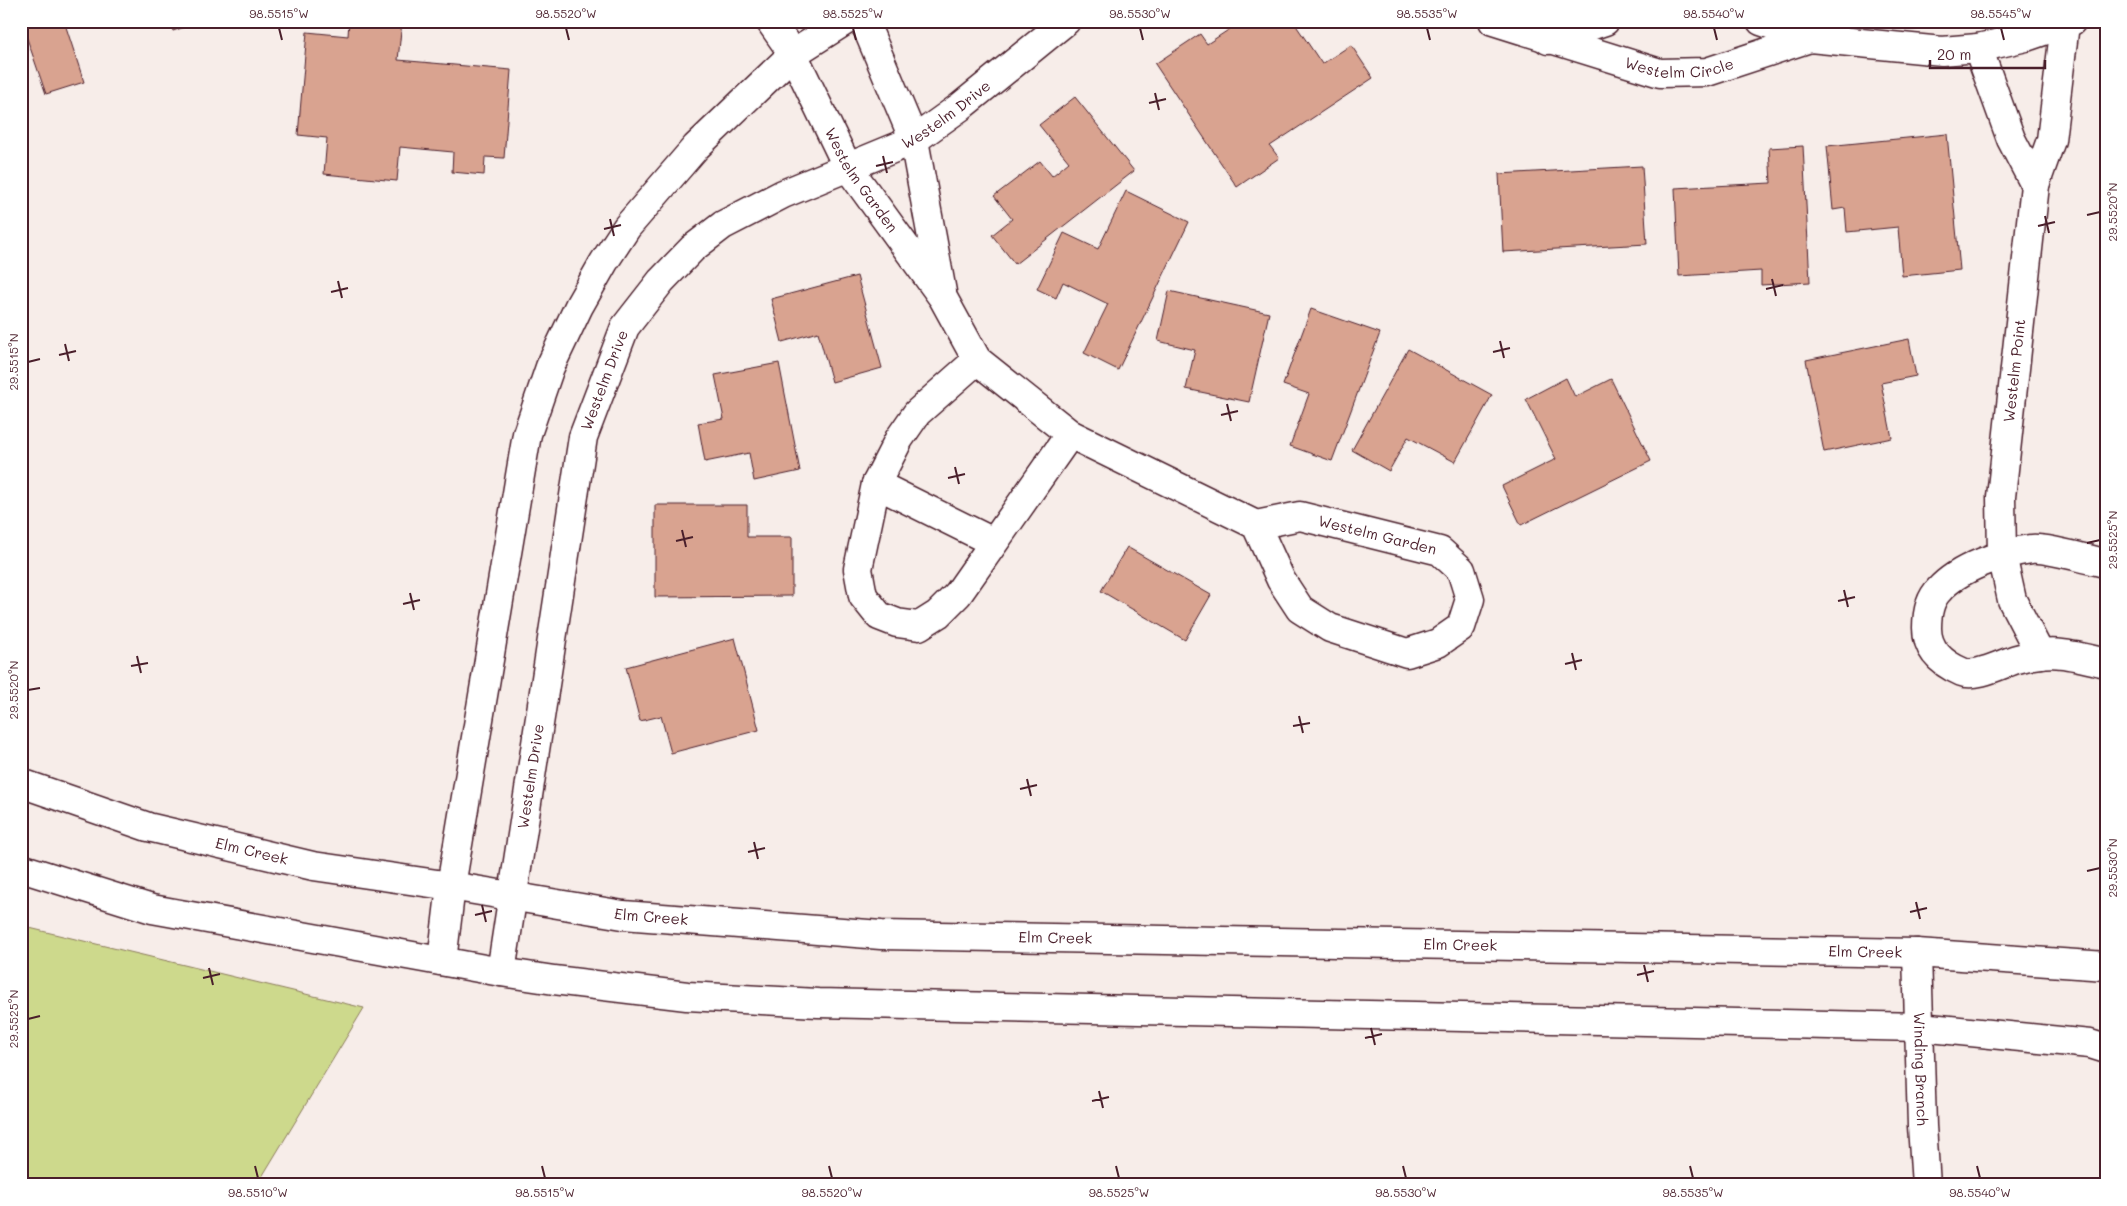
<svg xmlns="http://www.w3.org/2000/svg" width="2127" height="1206" viewBox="0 0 2127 1206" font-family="Mali,sans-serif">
  <rect width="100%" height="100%" fill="#f7ede9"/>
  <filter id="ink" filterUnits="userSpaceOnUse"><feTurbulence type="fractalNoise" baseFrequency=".02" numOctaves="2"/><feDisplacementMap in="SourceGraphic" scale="10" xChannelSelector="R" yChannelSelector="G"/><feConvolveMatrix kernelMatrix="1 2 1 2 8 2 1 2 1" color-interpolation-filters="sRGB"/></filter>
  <g filter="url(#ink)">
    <path fill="#cdd98c" stroke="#8c7c5c" d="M21,926L364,1008L257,1185H21Z"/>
    <path fill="#d9a390" stroke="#4a1f2b" d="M21,21H75L65,24L84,82L46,94Z
      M169,21H202L173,31Z
      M349,21H402L398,60L511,70L504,158L485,157L484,175L452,172L453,152L400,147L397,181L324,174L327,138L298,135L307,32L348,36Z
      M1242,21H1293L1322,64L1351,45L1373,78L1270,146L1279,158L1237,187L1155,64L1200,34L1207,44Z
      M1075,97L1134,171L1015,264L992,235L1012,219L994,196L1040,161L1052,176L1069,162L1039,125Z
      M1947,134L1960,270L1902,276L1898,227L1847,232L1845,208L1833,210L1827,146Z
      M1803,146L1810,282L1761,285V271L1679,276L1675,188L1771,183L1769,148Z
      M1642,166L1647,244L1503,252L1499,174Z
      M1126,191L1189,222L1118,370L1084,353L1108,304L1063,282L1056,298L1037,289L1064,233L1098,249Z
      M857,276L882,368L832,382L818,332L782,342L771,299Z
      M1169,291L1269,313L1249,402L1186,389L1195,350L1158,341Z
      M1311,309L1380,333L1332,461L1290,446L1309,394L1283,385Z
      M1909,339L1916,376L1881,383L1892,438L1824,452L1806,360Z
      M1408,349L1492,395L1455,462L1408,437L1389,471L1352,450Z
      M779,363L800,471L754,481L749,453L705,462L698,423L724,419L715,375Z
      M1566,378L1575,397L1611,379L1651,461L1521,525L1502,486L1556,459L1526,399Z
      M655,505H747V537H792V596L655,597Z
      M1127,547L1211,595L1185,640L1101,591Z
      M735,638L759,730L671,753L661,716L640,721L626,667Z"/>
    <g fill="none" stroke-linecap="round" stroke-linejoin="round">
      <defs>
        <g id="minor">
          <path id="s1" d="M770,21L793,54L847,166L943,298L977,360L1070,434L1256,525L1300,516L1440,551L1461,570L1470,599L1461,627L1438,643L1407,653L1330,628L1300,609L1281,580L1256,525"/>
          <path d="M864,21L914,140L942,292"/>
          <path id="s2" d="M1493,21L1660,73L1707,72L1810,38"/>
          <path d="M1761,21L1810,38L1942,51L1978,48L2026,37L2072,21"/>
          <path d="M1548,40L1605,21"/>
          <path d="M1978,48L2011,139L2035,185"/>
          <path d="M977,360L917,413L899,439L876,484L858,569L863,596L879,616L897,623L919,626L938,614L958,594L1070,434"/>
          <path d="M876,484L993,542"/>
          <path d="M2106,563C2089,560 2045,547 2031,549C2004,552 1958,568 1939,590C1929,600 1927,615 1927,628C1927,651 1943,664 1962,672C1976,678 2003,663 2017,659C2053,648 2071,655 2106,663"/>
          <path id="s3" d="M2040,654L2012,600L2002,555L2001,497L2035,185L2051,140L2065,24"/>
          <path id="s4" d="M21,783L148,827L313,866L451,886L623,915L881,935L1917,953L2106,966"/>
          <path d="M21,868L152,909L501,972L554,980L687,996L818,1003L1920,1027L2090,1044L2106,1049"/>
          <path id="s5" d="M1917,953L1922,1126L1926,1185"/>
          <path d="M442,961L451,886L527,434L550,367L579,306L604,262L627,227L696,147L793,54L845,21"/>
          <path id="s6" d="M501,972L583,437L625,327L661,281L693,248L723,225L783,194L914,140L960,107L1066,21"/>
        </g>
      </defs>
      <use href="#minor" stroke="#4a1f2b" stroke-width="31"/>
      <use href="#minor" stroke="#fff" stroke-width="28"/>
    </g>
  </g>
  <path fill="none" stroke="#4a1f2b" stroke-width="2" d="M279,28L282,40M566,28L569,40M853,28L856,40M1140,28L1143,40M1427,28L1430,40M1714,28L1717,40M2001,28L2004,40M1155,93L1159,110M1149,103L1166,99M883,156L887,173M876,166L893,162M2087,215L2100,212M2045,216L2049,233M610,219L614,236M2038,226L2055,222M604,229L621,225M1772,279L1776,296M338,281L342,298M1766,289L1783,285M331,292L348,288M1500,341L1504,358M65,344L69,361M1493,352L1510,348M59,355L76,351M28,362L40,359M1227,404L1231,421M1221,415L1238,411M955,467L959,484M948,478L965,474M682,530L686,547M676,541L693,537M2087,543L2100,540M1844,590L1848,607M410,593L414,610M1838,601L1855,597M403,604L420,600M1572,653L1576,670M137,656L141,673M1565,664L1582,660M131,666L148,663M28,690L40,688M1299,716L1303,733M1293,726L1310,723M1027,779L1031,796M1020,789L1037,785M754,842L758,859M748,852L765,848M2087,871L2100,868M1916,902L1920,919M482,905L486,922M1910,912L1927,908M475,915L492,911M1644,965L1648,982M209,968L213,985M1637,975L1654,971M203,978L220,974M28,1019L40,1016M1371,1028L1375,1045M1365,1038L1382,1034M1099,1091L1103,1108M1092,1101L1109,1097M255,1166L258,1178M542,1166L545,1178M829,1166L832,1178M1116,1166L1119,1178M1403,1166L1406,1178M1690,1166L1693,1178M1977,1166L1980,1178"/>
  <g text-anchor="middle" stroke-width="4.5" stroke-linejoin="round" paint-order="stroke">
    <g font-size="15" fill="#4a1f2b" stroke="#fff">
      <text dy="5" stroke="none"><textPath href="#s2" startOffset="194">Westelm Circle</textPath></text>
      <text dy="5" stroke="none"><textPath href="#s6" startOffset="1051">Westelm Drive</textPath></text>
      <text dy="5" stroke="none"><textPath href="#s1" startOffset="184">Westelm Garden</textPath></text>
      <text dy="5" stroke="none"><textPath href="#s3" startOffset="292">Westelm Point</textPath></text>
      <text dy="5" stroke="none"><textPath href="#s6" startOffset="602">Westelm Drive</textPath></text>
      <text dy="5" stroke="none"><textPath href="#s1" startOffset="849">Westelm Garden</textPath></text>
      <text dy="5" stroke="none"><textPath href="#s6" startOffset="198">Westelm Drive</textPath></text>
      <text dy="5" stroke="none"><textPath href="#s4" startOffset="241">Elm Creek</textPath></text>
      <text dy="5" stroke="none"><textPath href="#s4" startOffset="646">Elm Creek</textPath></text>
      <text dy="5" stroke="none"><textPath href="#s4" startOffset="1051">Elm Creek</textPath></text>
      <text dy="5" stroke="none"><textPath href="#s4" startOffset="1456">Elm Creek</textPath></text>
      <text dy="5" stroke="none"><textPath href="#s4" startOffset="1861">Elm Creek</textPath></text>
      <text dy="5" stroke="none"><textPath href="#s5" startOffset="116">Winding Branch</textPath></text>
    </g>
  </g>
  <rect width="2127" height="1206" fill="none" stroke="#fff" stroke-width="55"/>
  <path d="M1930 60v8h115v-8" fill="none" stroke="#4a1f2b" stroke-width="2.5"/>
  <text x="1937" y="60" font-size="15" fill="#4a1f2b" stroke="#ffffff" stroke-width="4" paint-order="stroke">20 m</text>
  <rect x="28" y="28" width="2072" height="1150" fill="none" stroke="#4a1f2b" stroke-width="2"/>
  <g font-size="12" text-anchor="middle" fill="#4a1f2b">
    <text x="279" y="18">98.5515°W</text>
    <text x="566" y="18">98.5520°W</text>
    <text x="853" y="18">98.5525°W</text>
    <text x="1140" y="18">98.5530°W</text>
    <text x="1427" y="18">98.5535°W</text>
    <text x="1714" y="18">98.5540°W</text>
    <text x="2001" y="18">98.5545°W</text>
    <text transform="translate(2113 212) rotate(-90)" y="4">29.5520°N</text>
    <text transform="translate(14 362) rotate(-90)" y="4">29.5515°N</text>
    <text transform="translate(2113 540) rotate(-90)" y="4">29.5525°N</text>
    <text transform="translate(14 690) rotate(-90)" y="4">29.5520°N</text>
    <text transform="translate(2113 868) rotate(-90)" y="4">29.5530°N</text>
    <text transform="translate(14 1019) rotate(-90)" y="4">29.5525°N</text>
    <text x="258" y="1197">98.5510°W</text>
    <text x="545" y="1197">98.5515°W</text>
    <text x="832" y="1197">98.5520°W</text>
    <text x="1119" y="1197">98.5525°W</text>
    <text x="1406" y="1197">98.5530°W</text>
    <text x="1693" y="1197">98.5535°W</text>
    <text x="1980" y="1197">98.5540°W</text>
  </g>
</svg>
